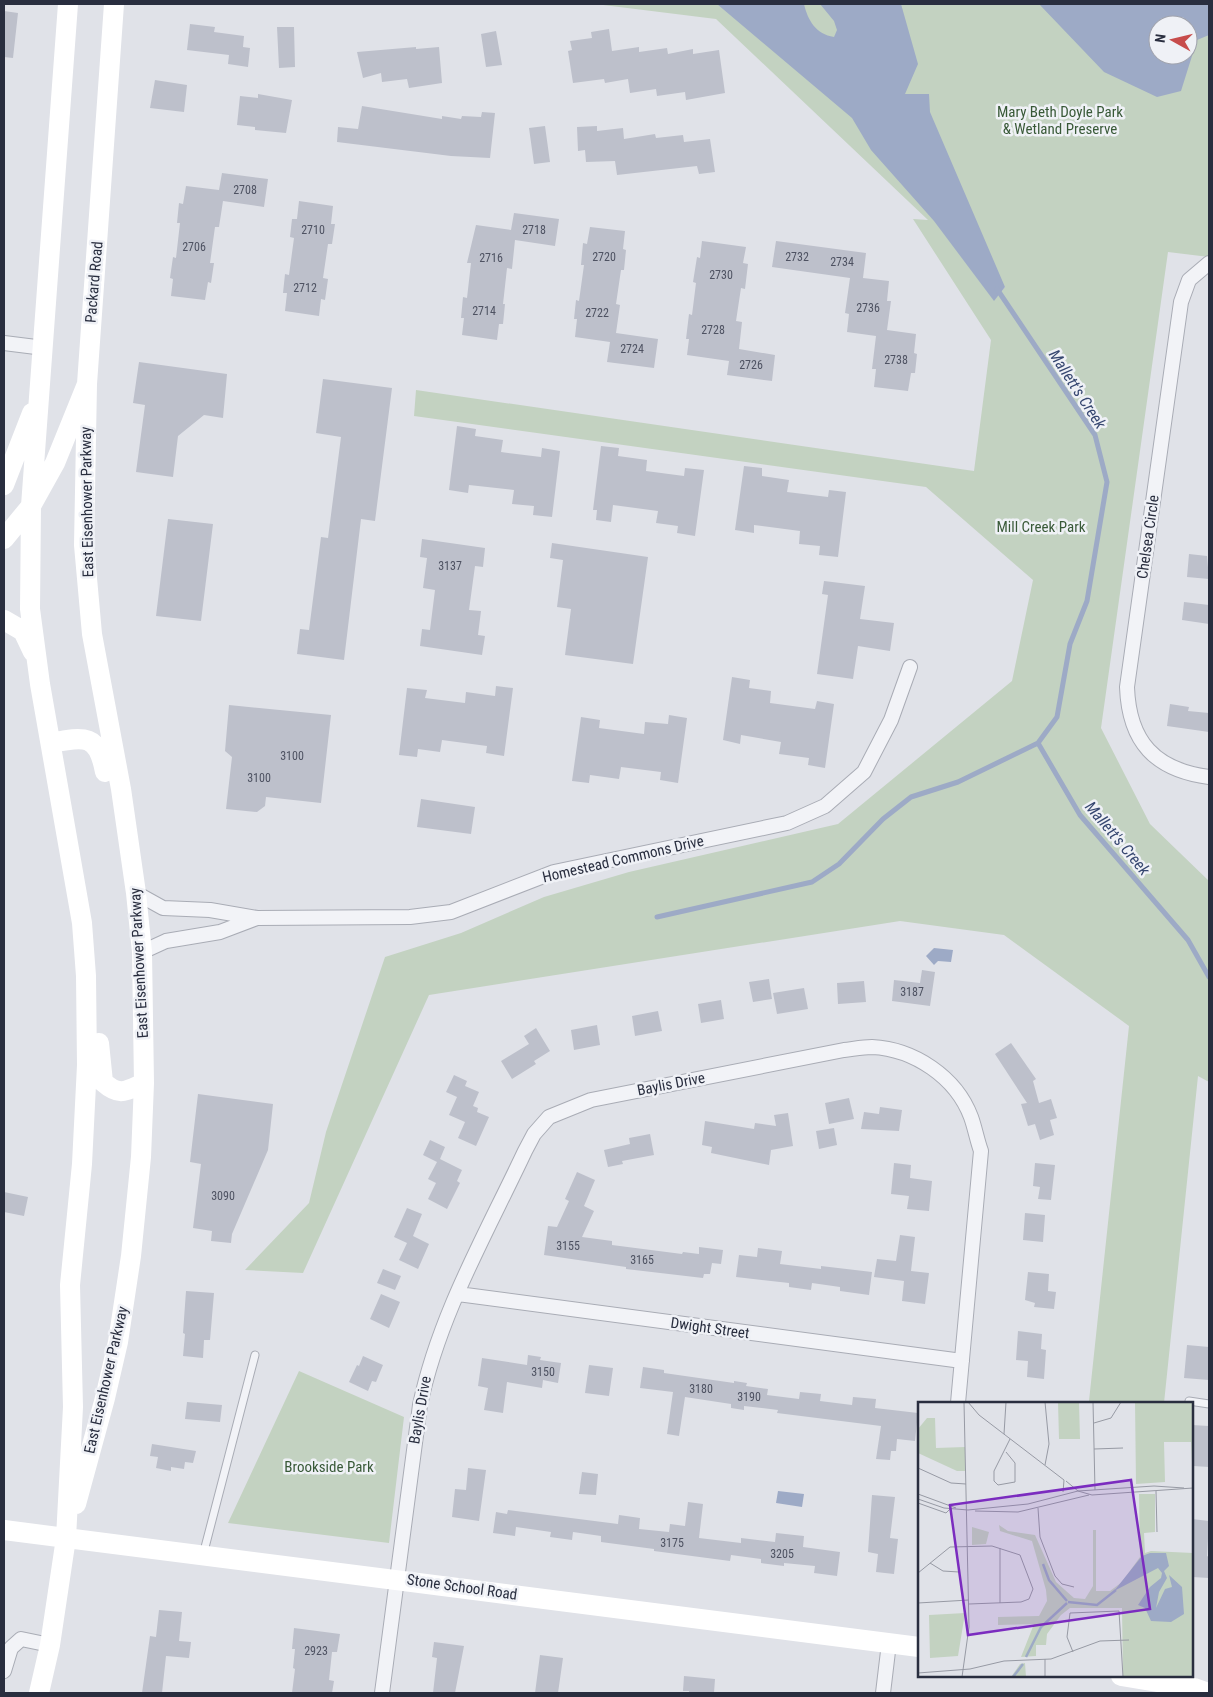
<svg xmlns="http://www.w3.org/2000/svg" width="1213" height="1697" viewBox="0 0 1213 1697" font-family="'Roboto Condensed',sans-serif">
  <rect width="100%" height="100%" fill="#e0e2e8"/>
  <path fill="#c3d2c1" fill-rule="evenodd" d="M595,4H1209V257L1168,252L1101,728L1150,824L1209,881V1082L1198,1076L1164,1403L1089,1401L1129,1026L1004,935L900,921L429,995L303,1273L245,1270L309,1203L326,1132L385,957L461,933L544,897L629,872L838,824L1012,681L1033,580L926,487L414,416L416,390L974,471L991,340L913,219L928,220L716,19ZM1158,25H1188V55H1158ZM935,221L1005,287L994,300Z
    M299,1371L404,1417L389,1543L228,1523Z"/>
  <path fill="#9daac6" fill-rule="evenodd" d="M717,4H804C808,21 816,34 834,37L837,30L834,21L820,4H901L918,64L905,94H929L930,112L1005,287L994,301L934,221L871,150L852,118Z
    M1039,4H1209V35L1197,40L1181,91L1157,97L1104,72ZM1158,25H1188V55H1158Z
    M934,948L953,950L951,962L938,961L934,965L926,956Z
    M778,1491L804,1494L802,1507L776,1503Z"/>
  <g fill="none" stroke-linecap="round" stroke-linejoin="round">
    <path stroke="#9daac6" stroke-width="5" d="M1038,743L1080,815L1188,940L1209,977
      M657,917L812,882L839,864L883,819L911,797L958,782L1038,743L1057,717L1070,644L1087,601L1107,482L1095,435L997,289"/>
  </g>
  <path fill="#bdc0cb" d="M4,11L18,13L13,58L4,57Z
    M190,24L215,27L214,32L244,36L243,47L250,48L248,67L228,64L229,55L187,50Z
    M277,27H294L295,67L279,68Z
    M609,29L612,51L639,47V52L667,48L668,54L693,49V54L719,50L725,93L686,100L685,92L657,96L656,89L630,93L628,79L605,83L604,79L573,83L568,51L572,50L570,41L592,38L591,32Z
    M496,31L502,65L486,67L481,34Z
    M416,47V49L439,47L442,83L409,88L407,79L382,82L381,73L363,78L357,52Z
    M155,80L187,85L184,112L150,108Z
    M258,94L292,100L286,133L255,130V127L237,125L240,96L258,98Z
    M362,106L442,119V116L461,119L462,116L481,117L482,112L495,113L490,158L451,156L337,142L338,127L358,129Z
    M545,126L550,162L534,164L529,128Z
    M597,126V131L623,128L624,139L655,134L656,138L683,135L684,142L710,139L715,172L699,174L697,166L617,175L615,161L586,162L585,150L578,151L577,127Z
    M222,173L268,179L264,207L223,201L219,227H215L210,263H214L211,283L208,282L205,300L171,296L173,279L170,278L173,257L176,258L180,223H177L179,203L183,204L186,186L219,190Z
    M299,201L333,206L331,224H335L332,244H328L323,278L328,279L325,300L321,299L319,316L285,311L287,293H283L285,274L289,275L294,238L290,237L292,219H297Z
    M514,213L559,219L555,246L515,240L512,269L507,268L503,304H505L503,324H499L497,340L462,335L464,318H461L463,297L467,298L471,263H467L476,225L511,230Z
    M590,227L625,231L623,249L626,250L624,270H621L616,304L620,305L616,333L658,339L654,368L607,362L610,342L575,337L577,319H574L576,300L579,301L584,265H581L583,243L587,244Z
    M702,241L746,247L743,263L748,264L745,289L741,288L736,321L742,322L739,349L775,355L772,381L727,375L729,361L687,355L689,339H686L689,314L692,315L696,283L693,282L697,257L700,258Z
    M776,241L866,253L863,278L889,281L887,301H891L887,330L916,334L914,353L917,354L915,373H911L908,391L874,387L876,369H872L876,336L847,332L849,314L845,313L850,278L772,267Z
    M139,362L227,374L223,418L204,415L178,436L173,477L136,472L145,405L133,403Z
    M323,379L392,388L375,521L361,519L344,660L297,654L300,629L309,630L321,537L328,538L341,437L316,433Z
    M457,426L476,429L475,436L503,440L501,452L541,457L542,448L560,451L552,517L533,515L534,506L512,504L514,490L469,485L468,493L449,490Z
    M601,446L619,448L618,456L647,460L646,471L684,476L685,468L704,470L695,536L677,533L678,526L656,523L658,511L613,505L611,522L596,520L597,510H593Z
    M744,466L762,468V476L789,480L787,492L828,497L829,490L846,492L838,557L819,555L820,546L799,544L800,531L754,525V533L735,530Z
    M168,519L213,524L201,621L156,616Z
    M422,539L485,548L483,567L475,566L469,610L481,611L478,635L485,636L482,655L420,646L422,629L430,630L435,590L423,588L427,558L420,557Z
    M552,543L648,557L633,664L565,655L571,609L557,607L563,560L550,558Z
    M1189,554L1207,556L1209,579L1187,577Z
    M824,581L865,586L860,619L894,623L890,651L858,646L853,679L817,674L828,595L822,594Z
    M1184,602L1209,605V624L1182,620Z
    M732,677L750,680L749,688L771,691L770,703L815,709L817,701L834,704L825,768L808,765L809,758L779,754L781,742L741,735L740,744L723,740Z
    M496,686L513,688L504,756L486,753L487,746L442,740L440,752L418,749L417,757L399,755L407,688L427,690L425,698L465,703L466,692L495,696Z
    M1170,704L1189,707L1188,711L1209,713V732L1167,726Z
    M229,705L331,715L321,803L266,797L265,806L257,812L226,809L232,757L225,751Z
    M669,715L687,718L678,783L660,780L661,772L621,767L619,779L590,775L589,783L572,781L581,717L600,720L599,728L644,734L645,722L668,724Z
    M421,799L475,807L471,834L417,827Z
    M922,970L935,972L930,1006L892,1001L894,980L920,983Z
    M769,979L772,999L753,1002L749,982Z
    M864,981L866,1002L838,1004L837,983Z
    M804,988L808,1009L777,1014L773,993Z
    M721,1000L724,1019L701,1023L698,1004Z
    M658,1011L662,1031L635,1036L632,1016Z
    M597,1025L600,1045L574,1050L571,1030Z
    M536,1028L550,1051L534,1061L536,1064L512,1079L501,1061L529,1044L524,1036Z
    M1011,1043L1036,1079L1033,1081L1039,1103L1051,1099L1057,1118L1050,1120L1054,1135L1040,1140L1035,1124L1028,1126L1021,1104L1027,1103L995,1054Z
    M454,1075L467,1081L465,1086L479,1092L473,1106L478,1108L477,1112L489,1117L476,1146L458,1138L465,1122L449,1115L457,1097L446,1092Z
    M198,1094L273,1104L268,1150L232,1234L231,1243L211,1241L212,1231L193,1228L201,1164L190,1162Z
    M849,1098L854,1119L829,1124L825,1103Z
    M880,1107L902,1110L899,1131L861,1129L864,1112L879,1114Z
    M788,1113L793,1146L771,1150L769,1165L711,1153L712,1147L702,1145L705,1121L754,1129L755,1123L776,1126L774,1115Z
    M834,1128L837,1145L819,1149L816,1131Z
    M650,1134L654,1155L622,1161L623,1164L608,1167L604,1150L630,1144L629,1138Z
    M430,1140L445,1147L440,1159L462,1170L457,1181L460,1183L447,1209L428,1199L436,1183L428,1179L437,1162L423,1155Z
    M894,1163L911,1165L910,1178L932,1181L929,1211L907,1209L909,1196L891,1194Z
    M1035,1163L1055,1165L1051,1200L1038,1199L1040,1187L1033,1186Z
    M577,1172L595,1180L584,1206L594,1211L582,1237L612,1241V1245L682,1254L683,1252L699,1254V1247L723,1250L721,1264L712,1263L710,1274H704L703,1278L626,1269V1267L544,1255L548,1226L557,1227L569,1201L565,1199Z
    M4,1192L28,1197L24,1216L4,1212Z
    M407,1208L422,1214L413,1236L429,1244L418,1269L399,1260L407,1243L394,1237Z
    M1025,1213L1045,1215L1043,1242L1023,1240Z
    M900,1235L915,1237L911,1271L929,1273L925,1304L902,1301L904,1281L874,1277L877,1259L896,1261Z
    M758,1248L782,1251L780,1264L821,1269V1266L872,1272L869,1295L840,1291V1287L812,1283L811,1290L789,1287V1283L736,1277L739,1255L757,1257Z
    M383,1269L401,1276L395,1290L377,1283Z
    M1028,1272L1049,1274L1048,1291L1056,1292L1054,1309L1034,1307L1035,1303L1025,1300Z
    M186,1291L214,1293L210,1340H204L203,1358L183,1356L185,1334L183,1333Z
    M381,1294L400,1302L389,1328L370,1319Z
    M1018,1331L1042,1334L1041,1349L1046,1350L1044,1379L1027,1377L1028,1361L1016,1360Z
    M1187,1345L1209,1347V1380L1184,1378Z
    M528,1355L541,1357L540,1360L561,1363L558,1383L543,1380L542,1388L507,1382L503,1413L484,1410L488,1388L478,1386L482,1358L527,1365Z
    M363,1356L383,1365L376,1382L372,1381L368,1391L349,1382L357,1365L359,1366Z
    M589,1365L613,1368L609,1396L585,1393Z
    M643,1367L664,1370V1373L734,1383V1381L747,1383L746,1386L768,1389L767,1395L799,1399L800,1392L821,1394L820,1401L852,1405L853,1397L876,1399L875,1408L918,1413L915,1441L897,1439L896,1451H891L890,1460L876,1459L881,1426L777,1413L778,1410L744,1406V1410L731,1408V1404L685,1397L679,1436L667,1434L673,1392L640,1388Z
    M187,1402L222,1405L220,1422L185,1419Z
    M1192,1425L1209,1426V1467L1193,1466Z
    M152,1444L196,1451L193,1463L185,1462L184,1469L171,1467V1471L156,1468L158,1457L150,1456Z
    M468,1468L486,1470L479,1521L452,1517L455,1489L466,1490Z
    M582,1472L598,1474L596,1495L579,1494Z
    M872,1495L895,1497L890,1538L898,1539L894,1574L876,1572L878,1554L868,1552Z
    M688,1502L703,1504L699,1538L741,1543V1538L775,1542L776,1533L804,1536L803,1547L840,1552L837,1576L814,1573L815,1566L784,1563V1566L761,1563V1559L731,1555L730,1561L654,1551V1549L601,1542V1536L573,1532L572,1540L550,1537L551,1532L516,1527L515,1536L493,1533L496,1512L507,1514L508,1510L618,1524L619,1515L640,1518L639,1529L669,1532L670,1524L685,1526Z
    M1192,1519L1209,1521L1207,1556L1209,1557V1578L1192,1577Z
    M159,1610L182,1612L179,1641L191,1642L189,1658L166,1656L162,1693H142L150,1636L156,1637Z
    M294,1628L340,1634L337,1652H332L329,1680L334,1681L332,1693H292L295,1669L293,1668L295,1649H292Z
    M434,1642L464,1646L455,1693H433L437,1658L432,1657Z
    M540,1655L563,1658L558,1693H535Z
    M684,1676L715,1679L714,1693H689V1691H683Z"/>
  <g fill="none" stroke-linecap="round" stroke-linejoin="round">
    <defs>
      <path id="service" d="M1189,1401L1209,1404
        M203,1555L255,1355"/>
      <path id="minor" d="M1209,263L1189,280L1181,302L1127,687C1129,742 1155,770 1209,777
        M4,343L44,348
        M136,893L163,908L210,910L257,918L410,917L451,912L554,872L787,823L825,806L864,772L891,720L910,667
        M142,952L166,941L220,932L257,918
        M458,1294L962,1361
        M4,1671L11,1648L21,1639L50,1645
        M382,1693L420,1405C439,1315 486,1234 525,1151L534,1134L549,1117L591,1100L844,1050C853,1049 863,1047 872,1047C914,1049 956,1077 971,1117C975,1128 977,1140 981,1151L958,1403
        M883,1693L889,1643"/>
    </defs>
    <use href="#service" stroke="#a9acb5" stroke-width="9"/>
    <use href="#minor" stroke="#a9acb5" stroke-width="16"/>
    <use href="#service" stroke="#f2f3f7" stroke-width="7"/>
    <use href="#minor" stroke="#f2f3f7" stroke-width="14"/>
    <path stroke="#fff" stroke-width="20" d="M4,485L32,413
      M4,539L31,506L55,463L87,384L114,4
      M4,620L23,631L33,652
      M51,743C85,736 98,734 105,772
      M99,1043L103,1082C120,1097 126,1091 144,1083
      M76,1504L105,1398L118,1342L131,1256L141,1157L144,1083L142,952L136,893L121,789L92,634L84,545L87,384
      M4,1530L919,1647
      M1121,1676L1194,1688L1208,1693
      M39,1693L50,1645L66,1538L73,1407L70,1285L82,1164L87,1065L86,976L82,923L40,684L30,609L31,506L68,4"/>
  </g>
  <g text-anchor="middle" stroke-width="5" stroke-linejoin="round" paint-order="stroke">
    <g font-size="12" fill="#4e5262">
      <text x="245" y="194">2708</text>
      <text x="313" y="234">2710</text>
      <text x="534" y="234">2718</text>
      <text x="194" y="251">2706</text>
      <text x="604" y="261">2720</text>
      <text x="797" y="261">2732</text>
      <text x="491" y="262">2716</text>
      <text x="842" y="266">2734</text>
      <text x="721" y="279">2730</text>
      <text x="305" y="292">2712</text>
      <text x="868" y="312">2736</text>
      <text x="484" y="315">2714</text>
      <text x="597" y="317">2722</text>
      <text x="713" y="334">2728</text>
      <text x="632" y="353">2724</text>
      <text x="896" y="364">2738</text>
      <text x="751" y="369">2726</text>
      <text x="450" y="570">3137</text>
      <text x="292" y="760">3100</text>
      <text x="259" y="782">3100</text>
      <text x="912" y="996">3187</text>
      <text x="223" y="1200">3090</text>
      <text x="568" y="1250">3155</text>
      <text x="642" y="1264">3165</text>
      <text x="543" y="1376">3150</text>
      <text x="701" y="1393">3180</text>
      <text x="749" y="1401">3190</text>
      <text x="672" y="1547">3175</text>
      <text x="782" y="1558">3205</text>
      <text x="316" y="1655">2923</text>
    </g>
    <g font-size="15" fill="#385937" stroke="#eff1f6">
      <text x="1060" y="117">Mary Beth Doyle Park<tspan x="1060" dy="17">&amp; Wetland Preserve</tspan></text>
      <text x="1041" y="532">Mill Creek Park</text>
      <text x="329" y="1472">Brookside Park</text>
    </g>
    <g font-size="15" fill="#292e3f" stroke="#eff1f6">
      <text transform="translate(94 282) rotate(-85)" y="5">Packard Road</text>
      <text transform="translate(87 502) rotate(-91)" y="5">East Eisenhower Parkway</text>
      <text transform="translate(1148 537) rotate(-82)" y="5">Chelsea Circle</text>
      <text transform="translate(623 859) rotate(-13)" y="5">Homestead Commons Drive</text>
      <text transform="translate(139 963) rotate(-93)" y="5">East Eisenhower Parkway</text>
      <text transform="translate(671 1084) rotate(-11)" y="5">Baylis Drive</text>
      <text transform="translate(710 1328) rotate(8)" y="5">Dwight Street</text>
      <text transform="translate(106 1380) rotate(-77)" y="5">East Eisenhower Parkway</text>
      <text transform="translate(420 1410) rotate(-80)" y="5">Baylis Drive</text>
      <text transform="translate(462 1587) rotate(8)" y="5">Stone School Road</text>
    </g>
    <g font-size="16" font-style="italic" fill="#364770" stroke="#eff1f6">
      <text transform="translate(1078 389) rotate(57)" y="6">Mallett's Creek</text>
      <text transform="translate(1118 838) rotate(50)" y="6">Mallett's Creek</text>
    </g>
  </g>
  <g transform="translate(918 1402)">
    <rect width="275" height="275" fill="#e0e2e8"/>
    <path d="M140,0H161L162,37H141ZM217,0H275V81L273,40H246L247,80L218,82ZM9,16H17L18,46L47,45V69H39L0,51V27ZM221,92H237V130L226,131L227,151L233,149L275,151V275H205L204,206H152L143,213L129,232L128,243H118V254L103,255L116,222L80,223V215L121,214L129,199L128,188L114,139L82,129L81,123L90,129L117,133L138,180L156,196L167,197L175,184V128H178V189H192L204,180L222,155ZM54,125L71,130L68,142L54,143ZM47,211L40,254L12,256L11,213ZM107,261L108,275H93L102,262Z" fill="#c3d2c1"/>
    <path d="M232,151H248L251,164L246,169L249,176L241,190L238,206L247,187L254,185L251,173L264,185L266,212L253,220L233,219L227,206L220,203L232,185L243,176L244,171L240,166L196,189L224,154Z" fill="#9daac6"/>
    <path fill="none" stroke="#9daac6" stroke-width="2.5" d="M125,162L131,178L149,199M150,200L179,203L198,188M108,255L123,225L149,201M95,275L105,262"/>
    <path fill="none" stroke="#979aa4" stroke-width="1" d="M50,0L61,13L146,78L145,90M127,0L131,42L127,63M175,0L177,88M176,21L193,16L203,0M86,32L88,0M176,47L205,46M88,50L97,61V80L80,83L76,79V69L92,37M0,66L33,81L48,82M148,79L160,89L174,93L275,86M238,89L239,130M0,92L38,106M0,97L26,106L50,108L110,102L160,89L236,84L266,86M0,101L28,111L32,107M120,106L122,135L137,174L144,182L156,185M57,109L100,110L171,93M82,146V201M12,161L25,169L41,170M0,171L32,145L74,144L102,153L115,187L111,197L103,200L51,202M0,201L51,198M155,250L149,235L152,211L201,209L205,275M127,257V275M0,271L52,267L86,259L133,257L182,239L211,238M44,275L51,225L46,0"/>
    <path fill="#7b2cbf" fill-opacity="0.15" stroke="#7b2cbf" stroke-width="2.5" d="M213,78L232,207L50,233L32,103Z"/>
    <rect width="275" height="275" fill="none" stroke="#292e3f" stroke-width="2.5"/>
  </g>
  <rect width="1213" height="1697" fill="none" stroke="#292e3f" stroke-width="10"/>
  <g transform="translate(1173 40) rotate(278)"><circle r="24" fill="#eff1f6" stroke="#a0a3ad"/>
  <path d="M0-4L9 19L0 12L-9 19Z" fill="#c74c4b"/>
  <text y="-8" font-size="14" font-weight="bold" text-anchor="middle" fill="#292e3f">N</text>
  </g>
</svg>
